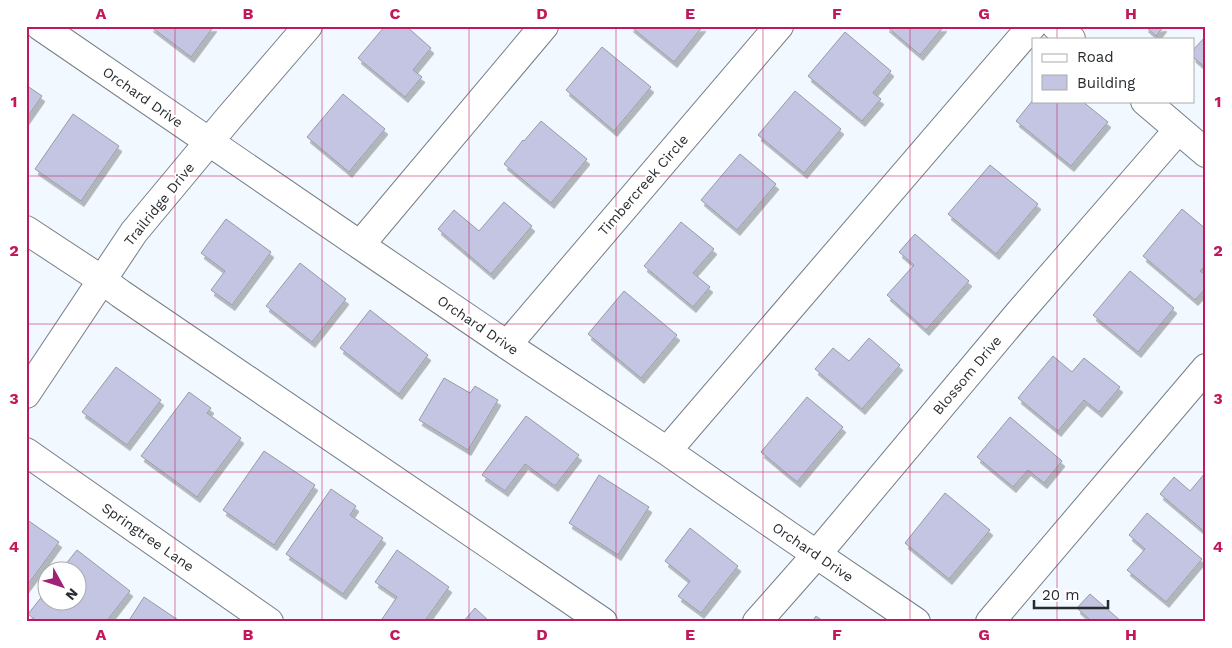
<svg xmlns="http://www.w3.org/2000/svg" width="1232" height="648" viewBox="0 0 1232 648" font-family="'Work Sans',sans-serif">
  <defs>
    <filter id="shadow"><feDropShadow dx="3" dy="5.5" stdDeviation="0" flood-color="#0004"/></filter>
  </defs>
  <rect width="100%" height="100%" fill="#f1f8ff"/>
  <path fill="#c3c5e2" stroke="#999aa4" filter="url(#shadow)" d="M150,26H214L191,57Z
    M385,26H406L431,48L413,70L422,77L405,97L358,58Z
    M630,26H703L674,62Z
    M886,26H944L920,55Z
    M1145,26H1164L1156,36Z
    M845,32L891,71L873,93L881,99L862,121L808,76Z
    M1206,36V68L1193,57V50Z
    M602,47L651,87L614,131L566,90Z
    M26,85L42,96L26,119Z
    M795,91L841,129L804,173L758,135Z
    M343,94L385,129L349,172L307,137Z
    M1033,100L1082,101L1108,122L1071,166L1016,121Z
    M73,114L119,146L81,201L35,169Z
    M541,121L587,159L551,203L504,164L523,140L524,141Z
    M740,154L776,184L737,230L701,200Z
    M990,165L1038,204L996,254L948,214Z
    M504,202L532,226L491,274L438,229L454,210L479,231Z
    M1182,209L1206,229V265L1200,271L1206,275V288L1195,300L1143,256Z
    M226,219L271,252L232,305L211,290L225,271L201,253Z
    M681,222L714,249L693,273L710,287L693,307L644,266Z
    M915,234L969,281L926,330L887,295L914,265L899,252Z
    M300,263L346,299L312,342L266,306Z
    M1130,271L1174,308L1138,352L1093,315Z
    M624,291L677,335L641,378L588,334Z
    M370,310L428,355L399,394L340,348Z
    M869,338L900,365L862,409L815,369L833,348L849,361Z
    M1053,356L1072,372L1084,358L1120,387L1099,412L1084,400L1058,431L1018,398Z
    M116,367L161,400L127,445L82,412Z
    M444,378L470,393L475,386L498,400L468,450L419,420Z
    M189,392L211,408L207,413L241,438L197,497L141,456Z
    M807,397L843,427L797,482L761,452Z
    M526,416L579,455L555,486L525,464L505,491L482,475Z
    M1010,417L1062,461L1044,483L1028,470L1013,487L977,457Z
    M264,451L315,485L274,545L223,510Z
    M1206,472V533L1160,494L1174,477L1190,491Z
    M599,475L649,507L618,555L569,523Z
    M331,489L356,506L350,515L383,538L343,594L286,554Z
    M945,493L990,530L949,579L905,543Z
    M1147,513L1202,559L1166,602L1127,570L1145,549L1129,535Z
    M26,519L59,542L26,587Z
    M690,528L738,566L701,613L678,596L690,581L665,561Z
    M77,550L130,591L106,622H38L28,614L48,589V600H78V570H61Z
    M397,550L449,587L424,622H380L397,597L375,582Z
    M1090,594L1122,622H1088L1090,620L1077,608Z
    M144,597L181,622H128Z
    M475,608L490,622H463Z
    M816,616L824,622H812Z"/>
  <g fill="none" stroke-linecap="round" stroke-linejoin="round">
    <defs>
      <path id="minor" d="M40,26L360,245L507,345L667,451L788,535L916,622
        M1056,26L1071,39
        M1145,101L1206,153
        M26,230L102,280L121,294L603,622
        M360,245L544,26
        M507,345L779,26
        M26,394L134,232L228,119L308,26
        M667,451L1032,26
        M26,452L269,622
        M757,622L817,554L1019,313L1178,130
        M990,622L1206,368"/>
    </defs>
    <use href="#minor" stroke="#767e86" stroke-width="30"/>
    <use href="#minor" stroke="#fff" stroke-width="28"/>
  </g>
  <path fill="none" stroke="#c2185b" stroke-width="1" stroke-opacity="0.55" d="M175,26V622M322,26V622M469,26V622M616,26V622M763,26V622M910,26V622M1057,26V39M1057,101V622M26,176H1206M26,324H1206M26,472H1206"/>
  <g text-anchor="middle" stroke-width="4" stroke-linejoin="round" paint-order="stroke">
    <g font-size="14" fill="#282c2f" stroke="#fff">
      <text transform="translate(143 97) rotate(35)" y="5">Orchard Drive</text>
      <text transform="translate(643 185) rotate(-49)" y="5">Timbercreek Circle</text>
      <text transform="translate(159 204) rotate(-51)" y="5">Trailridge Drive</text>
      <text transform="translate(478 325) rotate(34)" y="5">Orchard Drive</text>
      <text transform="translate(967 375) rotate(-50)" y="5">Blossom Drive</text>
      <text transform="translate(148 537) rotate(35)" y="5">Springtree Lane</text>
      <text transform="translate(813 552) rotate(34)" y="5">Orchard Drive</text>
    </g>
  </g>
  <rect width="1232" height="648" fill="none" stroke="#ffffff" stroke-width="55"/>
  <rect x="1032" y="38" width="162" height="65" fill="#ffffff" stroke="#a9abac"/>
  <rect x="1042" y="54" width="25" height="8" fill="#ffffff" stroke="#a9abac"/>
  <text x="1077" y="62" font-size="15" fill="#282c2f">Road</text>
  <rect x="1042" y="75" width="25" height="15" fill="#c3c5e2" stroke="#a9abac"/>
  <text x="1077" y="88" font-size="15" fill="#282c2f">Building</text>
  <g transform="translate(62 586) rotate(130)"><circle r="24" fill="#ffffff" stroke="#a9abac"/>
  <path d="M0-4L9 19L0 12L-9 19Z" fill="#a02276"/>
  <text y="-8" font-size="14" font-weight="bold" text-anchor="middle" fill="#282c2f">N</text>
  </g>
  <path d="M1034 600v8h74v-8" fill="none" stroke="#282c2f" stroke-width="2.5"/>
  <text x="1042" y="600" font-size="15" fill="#282c2f" stroke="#ffffff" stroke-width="4" paint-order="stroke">20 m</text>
  <rect x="28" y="28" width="1176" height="592" fill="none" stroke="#c2185b" stroke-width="2"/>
  <g font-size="16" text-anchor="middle" font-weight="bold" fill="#c2185b">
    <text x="101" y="19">A</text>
    <text x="248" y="19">B</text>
    <text x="395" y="19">C</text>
    <text x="542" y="19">D</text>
    <text x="690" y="19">E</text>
    <text x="837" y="19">F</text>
    <text x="984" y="19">G</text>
    <text x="1131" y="19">H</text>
    <text x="14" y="107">1</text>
    <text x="1218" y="107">1</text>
    <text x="14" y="256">2</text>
    <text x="1218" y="256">2</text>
    <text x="14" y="404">3</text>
    <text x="1218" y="404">3</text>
    <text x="14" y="552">4</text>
    <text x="1218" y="552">4</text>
    <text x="101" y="640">A</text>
    <text x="248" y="640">B</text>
    <text x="395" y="640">C</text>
    <text x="542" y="640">D</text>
    <text x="690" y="640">E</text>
    <text x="837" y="640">F</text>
    <text x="984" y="640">G</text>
    <text x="1131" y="640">H</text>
  </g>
</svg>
